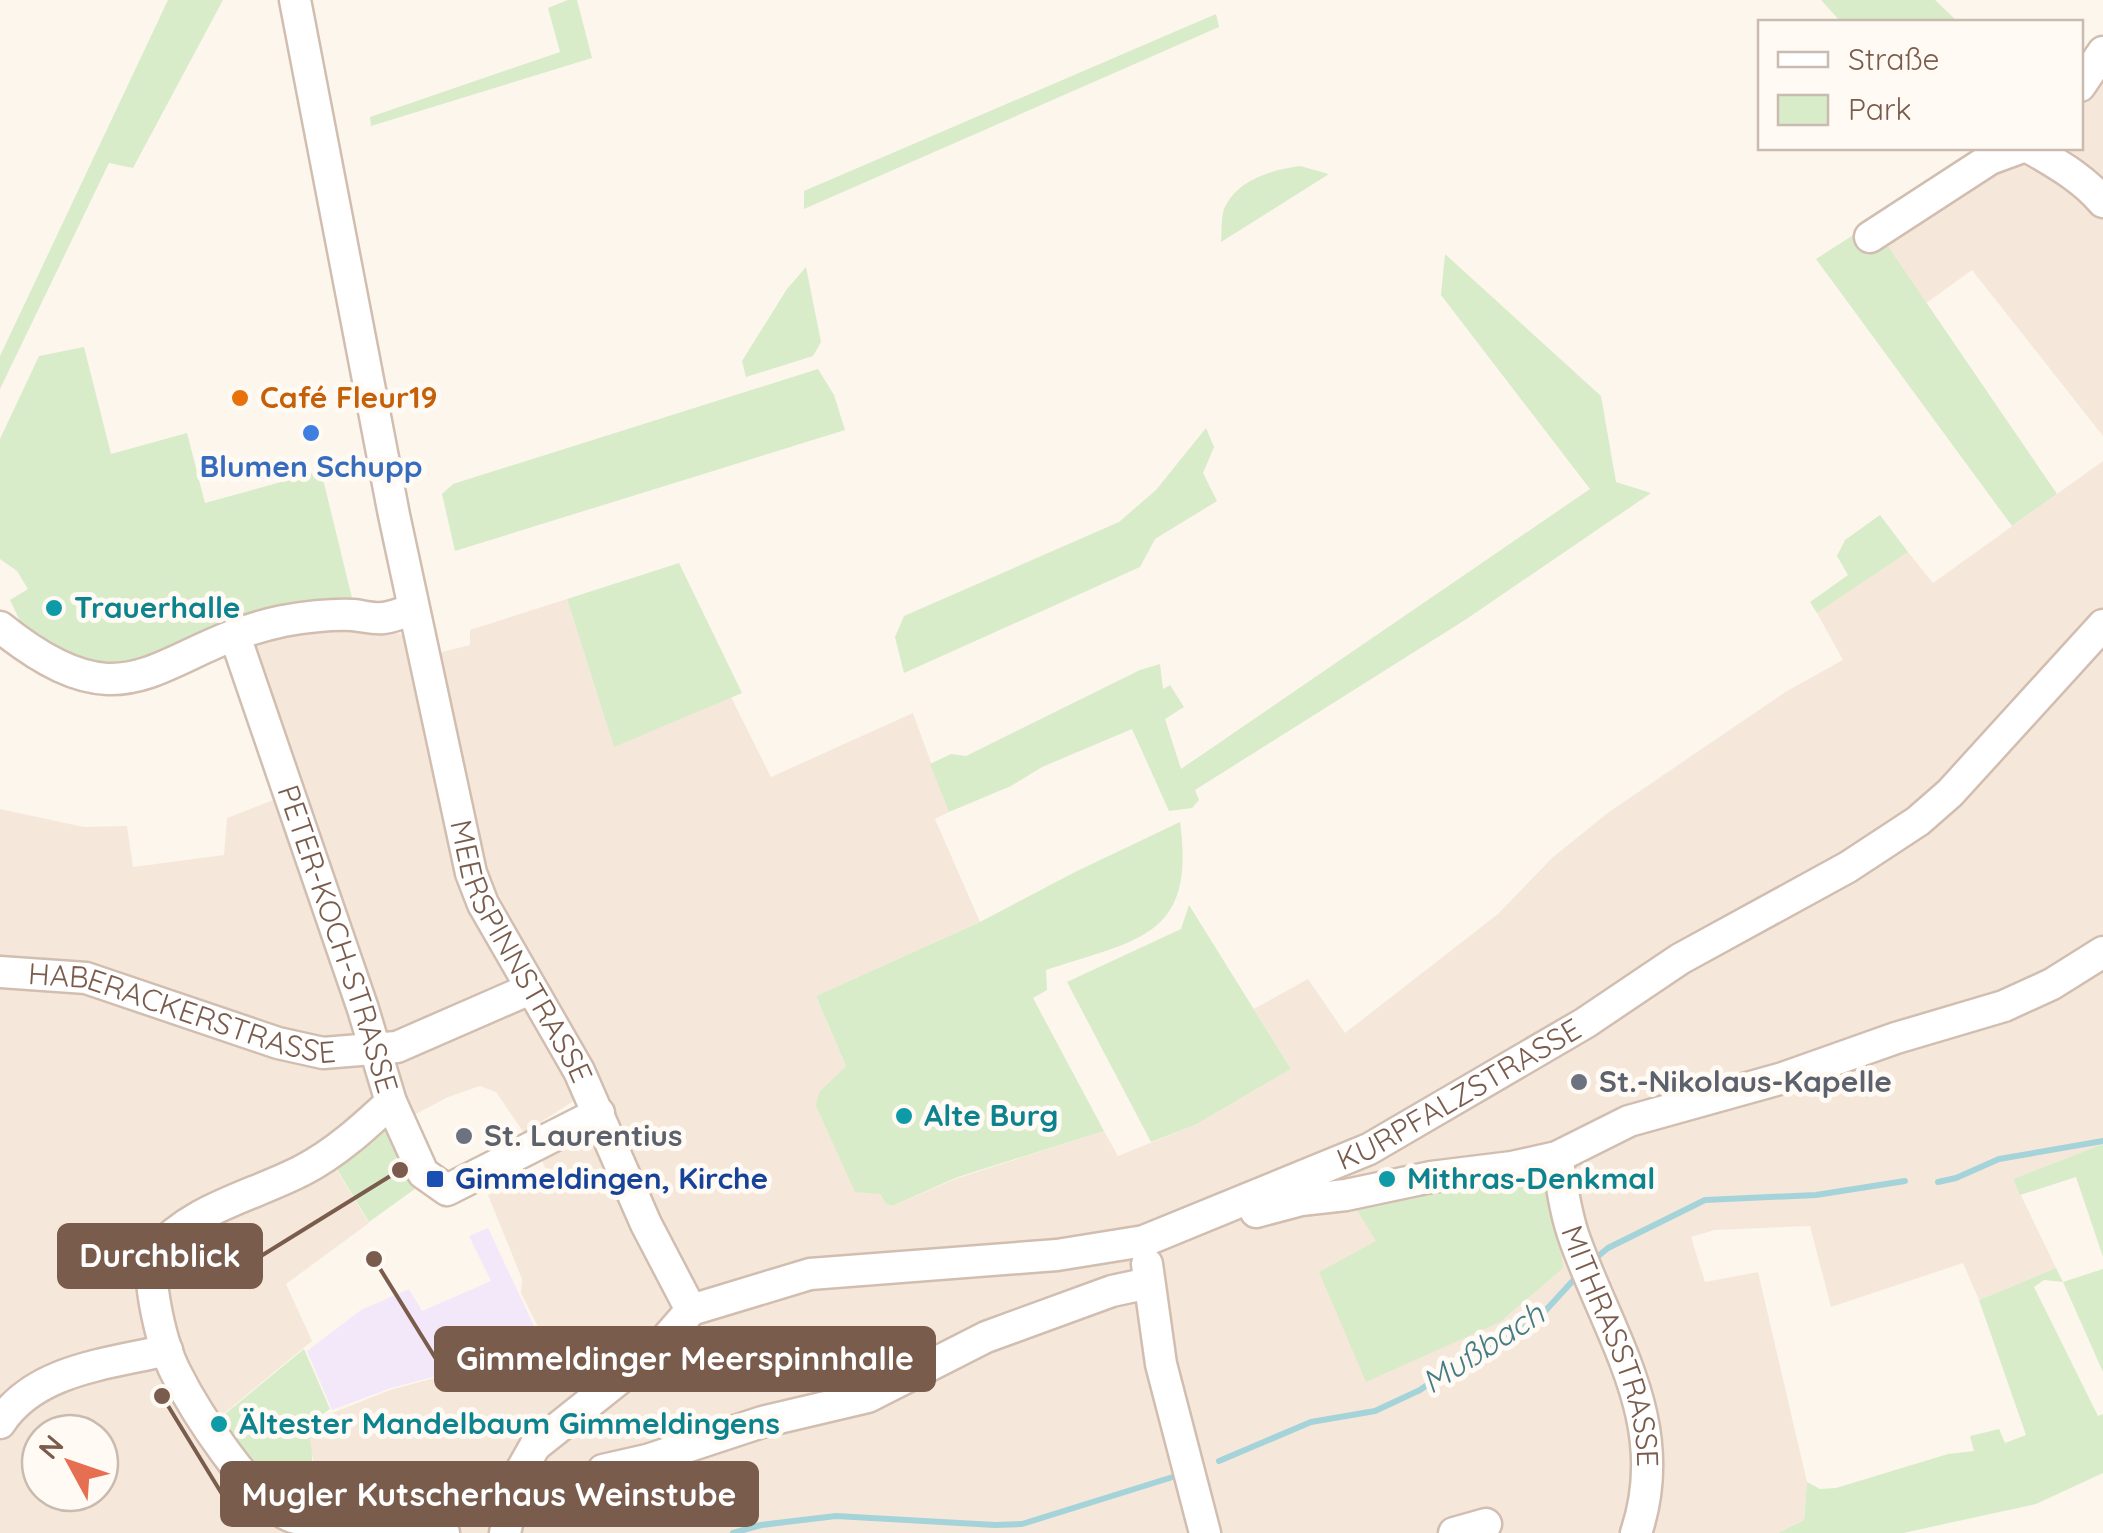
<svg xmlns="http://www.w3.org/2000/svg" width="2103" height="1533" viewBox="0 0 2103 1533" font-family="Quicksand,sans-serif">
  <rect width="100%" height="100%" fill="#fdf6ec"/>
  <path fill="#f5e8da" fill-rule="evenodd" d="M2103,39V436L1972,270L1925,304L1872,223L1994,148H2080L2081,73Z
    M2103,461V1144L2013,1179L2056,1268L1979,1300L1963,1263L1831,1307L1810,1226L1715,1230L1691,1237L1705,1282L1758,1272L1807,1482L1804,1520L1778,1533H296L313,1459L307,1436L315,1420L390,1390L530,1352L539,1329L521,1293L522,1279L488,1195L546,1170L541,1158L610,1126L592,1089L524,1133L496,1092L480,1086L448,1097L414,1115L398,1085L324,1149L369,1223L286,1284L312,1341L204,1430L277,1525L290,1533H0V809L84,827L127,826L133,867L224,855L227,818L304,788L256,647L264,637L330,620L405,635L414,659L470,645V630L567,599L614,746L731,697L771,777L913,713L949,812L935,819L980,922L816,996L846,1066L819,1092L886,1204L892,1206L958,1178L1104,1131L1118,1156L1195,1125L1291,1069L1254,1009L1308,979L1345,1033L1498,914L1552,858L1609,812L1787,691L1843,660L1817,613L1908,552L1933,583ZM40,1433H100V1493H40Z"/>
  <path fill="#f3e8fa" d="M488,1228L536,1330L528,1352L391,1388L332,1410L307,1351L361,1310L409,1289L422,1311L491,1281L469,1236Z"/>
  <path fill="#d8ecc9" d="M168,0H223L133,168L109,163L0,389V356Z
    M568,0H577L592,58L371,126L370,117L560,52L548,8Z
    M1821,0H1935L1958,22H1841Z
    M1216,14L1219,27L804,209V191Z
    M1300,166L1329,174L1221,242C1222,232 1221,218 1224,209C1237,179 1272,170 1300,166Z
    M1872,223L2057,494L2012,526L1816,259Z
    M1445,254L1601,396L1616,482L1651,493L1465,620L1195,790L1199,800L1192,808L1169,811L1132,729L1042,767L1011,786L949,812L930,764L951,754L966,756L1140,670L1160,664L1163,689L1170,685L1184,707L1165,719L1181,769L1590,489L1441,295Z
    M806,267L821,342L813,356L746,377L742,361L787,289Z
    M84,347L111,454L187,433L205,503L321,471L353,602L129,665H100L79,659L21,623L10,600L28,589L17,571L0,559V439L39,356Z
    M818,369L834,395L845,430L455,551L442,494L453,484Z
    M1206,428L1214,447L1203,473L1217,501L1155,539L1140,567L904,673L895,637L904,616L1119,522L1156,490Z
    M1880,515L1908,552L1817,613L1810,602L1848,575L1837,556L1845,540Z
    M679,563L742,693L614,747L567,599Z
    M1180,822C1196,938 1138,939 1046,970L1047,990L1033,998L1104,1131L958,1177L892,1206L886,1204L880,1194L855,1192L816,1106L819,1092L846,1066L816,996L980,922L1075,872Z
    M1189,905L1291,1069L1195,1125L1151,1142L1067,982L1181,929Z
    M384,1120L419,1186L369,1222L332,1161Z
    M2103,1144V1257L2076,1177L2020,1195L2013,1179Z
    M1538,1173L1550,1180L1555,1193L1563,1268L1500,1322L1366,1382L1319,1272L1376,1241L1352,1202Z
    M2056,1268L2063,1282L2103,1269V1372L2063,1282L2044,1280L2034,1287L2098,1416L2103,1414V1473L2036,1504L1903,1533H1778L1804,1520L1807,1482L1820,1489L1836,1488L1948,1454L1974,1451L1970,1436L1999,1429L2005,1443L2026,1435L1979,1300Z
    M304,1349L330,1409C300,1429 311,1429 312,1457C312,1472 304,1491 301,1506L272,1490L214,1423Z"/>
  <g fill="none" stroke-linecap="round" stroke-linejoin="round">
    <path stroke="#a5d3da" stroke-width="6" d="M1938,1182L1956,1178L1999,1159L2103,1141
      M1591,1262L1608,1248L1705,1200L1816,1195L1905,1181
      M1219,1461L1311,1422L1375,1411L1420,1390L1465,1358L1536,1321L1579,1274
      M733,1533L761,1525L836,1516L995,1525L1022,1524L1176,1476"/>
    <defs>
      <g id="minor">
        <path id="s1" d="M295,0L394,515L471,873L483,904L579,1071L646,1224L691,1310"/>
        <path d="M2080,86L2103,52"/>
        <path d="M2030,148C2057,164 2083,178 2103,202"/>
        <path d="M1870,237L1990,159L2020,148"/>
        <path d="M0,627C133,734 156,647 283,621C306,617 330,614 353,615C363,616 373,619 383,618C393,617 403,612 413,610"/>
        <path id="s2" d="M235,636L363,1009L391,1102L423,1173L447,1190L599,1113"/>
        <path id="s3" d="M0,972L86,978L278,1043L323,1053L397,1047L530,989"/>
        <path d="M391,1102C364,1127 336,1153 303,1170C251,1197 193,1207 153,1254C147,1283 162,1346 176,1373C195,1411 251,1499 290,1516C313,1526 397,1526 427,1528L444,1533"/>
        <path id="s4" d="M1557,1157C1562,1185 1565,1213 1575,1240C1610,1338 1673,1424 1636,1533"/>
        <path d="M1256,1212L1301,1200L1346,1195L1431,1177L1512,1167L1557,1157L1629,1121L1783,1078L1896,1038L2004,1006L2052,984L2103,952"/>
        <path d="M1147,1264L1161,1364L1205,1533"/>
        <path id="s5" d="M691,1310L810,1274L1057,1255L1144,1241L1369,1149L1585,1023L1680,959L1848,867L1918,821L1950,793L2103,625"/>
        <path d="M0,1423C35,1369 109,1364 167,1350"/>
        <path d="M603,1470L647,1460L762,1422L868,1397L986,1337L1112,1291L1149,1283"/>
        <path d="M505,1533L518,1476L535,1446L658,1348L691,1310"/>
        <path d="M1454,1533L1486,1524"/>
      </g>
    </defs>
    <use href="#minor" stroke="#d1beb0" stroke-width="35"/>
    <use href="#minor" stroke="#fff" stroke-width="30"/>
  </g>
  <circle fill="#e8710a" stroke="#fffaf3" stroke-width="4" cx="240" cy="398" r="10"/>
  <circle fill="#3f7fe0" stroke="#fffaf3" stroke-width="4" cx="311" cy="433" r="10"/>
  <g fill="#0f9aa8" stroke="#fffaf3" stroke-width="4">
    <circle cx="54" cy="608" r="10"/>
    <circle cx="904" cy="1116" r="10"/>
    <circle cx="1387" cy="1179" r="10"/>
    <circle cx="219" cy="1424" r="10"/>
  </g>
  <g fill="#6b7280" stroke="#fffaf3" stroke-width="4">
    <circle cx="1579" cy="1082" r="10"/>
    <circle cx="464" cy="1136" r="10"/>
  </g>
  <rect fill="#1a4fb4" stroke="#fffaf3" stroke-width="4" x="425" y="1169" width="20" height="20" rx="5"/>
  <g text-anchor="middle" stroke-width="10" stroke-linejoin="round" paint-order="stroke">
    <g font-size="30" font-weight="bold" fill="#c56008" stroke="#fffaf3" text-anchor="start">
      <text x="260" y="408">Café Fleur19</text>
    </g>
    <g font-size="30" font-weight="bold" fill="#366cbe" stroke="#fffaf3">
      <text x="311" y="477">Blumen Schupp</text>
    </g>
    <g font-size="30" font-weight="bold" fill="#0d838f" stroke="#fffaf3" text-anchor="start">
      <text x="74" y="618">Trauerhalle</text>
      <text x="924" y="1126">Alte Burg</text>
      <text x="1407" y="1189">Mithras-Denkmal</text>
      <text x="239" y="1434">Ältester Mandelbaum Gimmeldingens</text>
    </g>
    <g font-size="30" fill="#7a5c4d" stroke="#fffaf3">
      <text dy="10" stroke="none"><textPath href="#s2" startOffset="320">PETER-KOCH-STRASSE</textPath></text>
      <text dy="10" stroke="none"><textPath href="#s1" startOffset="982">MEERSPINNSTRASSE</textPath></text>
      <text dy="10" stroke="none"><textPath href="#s3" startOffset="188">HABERACKERSTRASSE</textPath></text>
      <text dy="10" stroke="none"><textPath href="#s5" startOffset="808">KURPFALZSTRASSE</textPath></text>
      <text dy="10" stroke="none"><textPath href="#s4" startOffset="198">MITHRASSTRASSE</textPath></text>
    </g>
    <g font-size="30" font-weight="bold" fill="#5b616d" stroke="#fffaf3" text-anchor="start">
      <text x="1599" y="1092">St.-Nikolaus-Kapelle</text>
      <text x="484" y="1146">St. Laurentius</text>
    </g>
    <g font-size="30" font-weight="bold" fill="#164399" stroke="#fffaf3" text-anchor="start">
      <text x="455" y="1189">Gimmeldingen, Kirche</text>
    </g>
    <g font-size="32" font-style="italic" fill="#437c86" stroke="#fffaf3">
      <text transform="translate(1483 1348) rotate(-33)" y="11">Mußbach</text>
    </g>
  </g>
  <path fill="none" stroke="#7a5c4d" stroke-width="4" d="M400 1170L261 1256M374 1259L436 1359M162 1396L222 1494"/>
  <g fill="#7a5c4d" stroke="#fffaf3" stroke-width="4">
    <circle cx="400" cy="1170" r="10"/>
    <circle cx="374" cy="1259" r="10"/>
    <circle cx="162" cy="1396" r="10"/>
  </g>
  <g fill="#7a5c4d" stroke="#7a5c4d" stroke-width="4">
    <rect x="59" y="1225" width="202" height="62" rx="10"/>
    <rect x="436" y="1328" width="498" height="62" rx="10"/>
    <rect x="222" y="1463" width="535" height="62" rx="10"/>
  </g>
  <g font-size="32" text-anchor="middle" font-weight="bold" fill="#fff">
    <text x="160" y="1267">Durchblick</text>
    <text x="685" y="1370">Gimmeldinger Meerspinnhalle</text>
    <text x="489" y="1506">Mugler Kutscherhaus Weinstube</text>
  </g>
  <rect x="1758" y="20" width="325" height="130" fill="#fffaf3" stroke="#cabbb1" stroke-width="2.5"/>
  <rect x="1778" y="52" width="50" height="15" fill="#ffffff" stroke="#cabbb1" stroke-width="2.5"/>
  <text x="1848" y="70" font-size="30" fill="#7a5c4d">Straße</text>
  <rect x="1778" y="95" width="50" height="30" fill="#d8ecc9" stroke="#cabbb1" stroke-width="2.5"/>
  <text x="1848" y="120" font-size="30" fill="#7a5c4d">Park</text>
  <g transform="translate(70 1463) rotate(310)"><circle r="48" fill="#fffaf3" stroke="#cabbb1" stroke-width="2.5"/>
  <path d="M0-8L18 38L0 25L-18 38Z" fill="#e76f51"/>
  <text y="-15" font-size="28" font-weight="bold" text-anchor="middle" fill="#7a5c4d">N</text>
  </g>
</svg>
